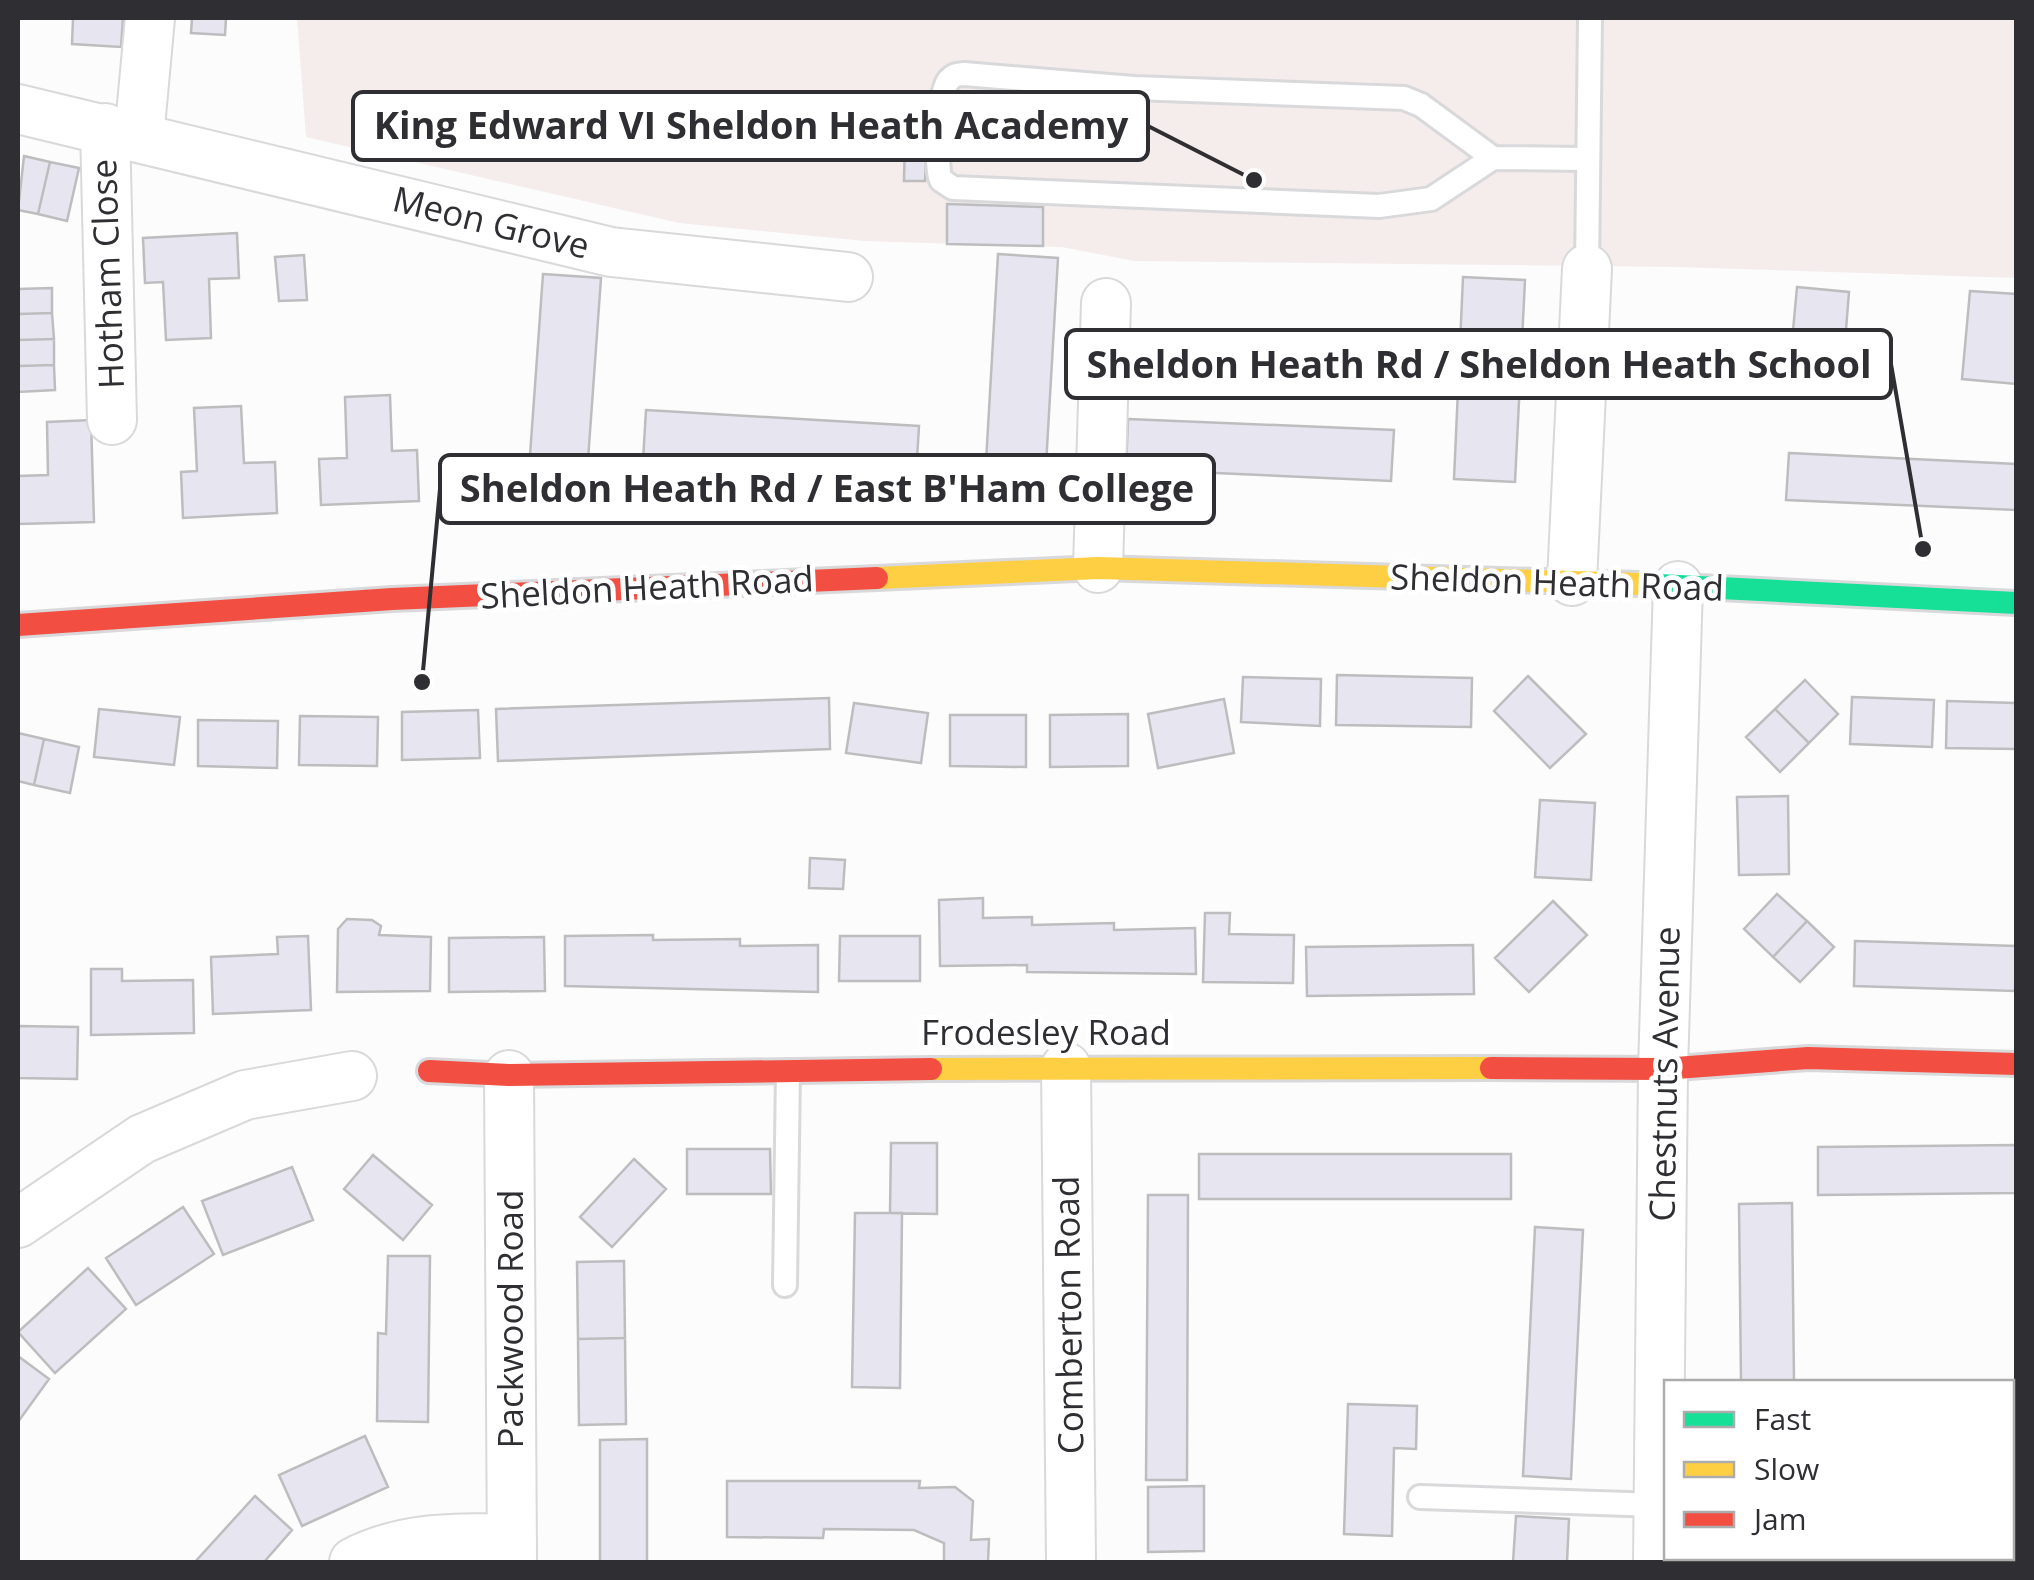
<svg xmlns="http://www.w3.org/2000/svg" width="2034" height="1580" viewBox="0 0 2034 1580" font-family="'Open Sans',sans-serif">
  <rect width="100%" height="100%" fill="#fcfcfd"/>
  <path fill="#f5ecec" d="M297,18H2016V278L1678,267L1134,261L1062,247L865,241L679,223L306,137Z"/>
  <path fill="#e7e6f0" stroke="#bdbdbf" stroke-width="2.5" d="M73,18H123L121,47L72,44Z
    M192,18H226L225,35L191,33Z
    M905,139H927L925,181H904Z
    M24,156L50,162L38,214L18,210Z
    M50,162L79,168L67,221L38,214Z
    M947,204L1043,207V246L947,244Z
    M237,233L239,278L209,279L211,338L166,340L163,282L145,283L143,238Z
    M998,254L1058,258L1046,465L986,462Z
    M304,255L307,300L279,301L275,257Z
    M543,274L601,278L586,488L528,483Z
    M1463,277L1525,280L1515,482L1454,479Z
    M1797,287L1849,292L1843,368L1790,363Z
    M52,288V313L18,314V289Z
    M1970,291L2016,294V384L1962,379Z
    M52,313L54,339L18,340V314Z
    M54,339V365L18,366V340Z
    M54,365L55,390L18,392V366Z
    M390,395L392,451L417,450L419,501L321,505L319,459L347,458L345,397Z
    M241,406L244,463L275,462L277,513L183,518L181,472L197,471L194,408Z
    M646,410L919,426L916,476L643,461Z
    M1128,419L1394,430L1391,481L1126,469Z
    M91,420L94,522L18,524V476L48,475L47,422Z
    M1789,453L2016,464V510L1786,500Z
    M1337,675L1472,678L1471,727L1336,725Z
    M1528,676L1586,734L1550,768L1494,711Z
    M1243,677L1321,679L1320,726L1241,722Z
    M1805,680L1838,714L1809,743L1775,709Z
    M1852,697L1934,700L1932,747L1850,744Z
    M829,698L830,749L498,761L496,709Z
    M1224,699L1234,753L1158,768L1148,714Z
    M1947,701L2016,703V749L1946,748Z
    M854,703L928,713L921,763L846,753Z
    M99,709L180,717L174,765L94,757Z
    M1775,709L1809,743L1780,772L1746,737Z
    M478,710L480,758L402,760V712Z
    M1128,714V766L1050,767V715Z
    M950,715H1026V767L950,766Z
    M300,716L378,717L377,766L299,765Z
    M198,720L278,721L277,768L198,766Z
    M18,733L44,739L34,785L18,781Z
    M44,739L79,747L70,793L34,785Z
    M1788,796L1789,874L1739,875L1737,797Z
    M1540,800L1595,803L1591,880L1535,877Z
    M810,858L845,860L843,889L809,888Z
    M1777,894L1807,921L1773,957L1744,929Z
    M983,898V918L1032,917V925L1114,923V930L1195,928L1196,974L1027,972V965L940,966L939,900Z
    M1553,901L1587,935L1529,992L1495,958Z
    M1205,913H1230L1229,934L1294,935L1293,983L1203,982Z
    M347,919L372,920L381,926L379,935L431,937L430,991L337,992L338,929Z
    M1807,921L1834,947L1800,982L1773,957Z
    M653,935V940L740,939V946L818,945V992L565,986V936Z
    M308,936L311,1010L213,1014L211,957L278,954L277,937Z
    M840,936H920V981H839Z
    M544,937L545,991L449,992V938Z
    M1855,941L2016,946L2015,991L1854,986Z
    M1473,945L1474,994L1307,996L1306,947Z
    M91,969H122V981L193,980L194,1033L91,1035Z
    M18,1026L78,1027L77,1079L18,1078Z
    M891,1143H937V1214L890,1213Z
    M2016,1145V1193L1818,1195V1147Z
    M687,1149H770L771,1194H687Z
    M1199,1154H1511V1199H1199Z
    M373,1155L432,1205L403,1240L344,1189Z
    M634,1159L666,1189L612,1247L580,1217Z
    M292,1167L313,1220L223,1255L202,1201Z
    M1148,1195H1188L1187,1480H1146Z
    M1792,1203L1794,1382H1741L1739,1204Z
    M183,1207L214,1254L136,1305L106,1258Z
    M855,1213H902L900,1388L852,1387Z
    M1535,1227L1583,1230L1571,1479L1523,1476Z
    M388,1256H430L428,1422L377,1421L378,1333L386,1334Z
    M624,1261L625,1338L578,1339L577,1262Z
    M88,1268L126,1309L55,1373L18,1332Z
    M625,1338L626,1424L579,1425L578,1339Z
    M18,1356L49,1379L18,1422Z
    M1348,1404L1417,1406L1416,1449L1394,1448L1392,1536L1344,1534Z
    M365,1436L388,1487L302,1526L279,1475Z
    M647,1439V1562H600V1440Z
    M727,1481H920L919,1488L955,1487L973,1501L971,1540L989,1539L988,1562H944V1543L914,1530L824,1529L823,1538L727,1537Z
    M1204,1486V1551L1148,1552V1487Z
    M255,1496L292,1530L264,1562H195Z
    M1516,1516L1569,1519L1567,1562H1513Z"/>
  <g fill="none" stroke-linecap="round" stroke-linejoin="round">
    <defs>
      <path id="lane" d="M1493,158L1431,199L1379,206L953,188L941,180C935,166 938,92 949,80C954,74 957,75 964,74L1134,88L1404,98L1421,105L1493,158L1586,159
        M1587,269L1590,18
        M785,1285L788,1071
        M1420,1497L1658,1505"/>
      <path id="street" d="M18,109L611,252L848,277
        M105,128L112,420
        M139,137L150,18
        M1098,568L1106,303
        M1572,581L1587,269
        M1066,1067L1071,1562
        M509,1075L512,1562
        M18,1223L142,1139L245,1095L352,1076
        M354,1562C404,1536 458,1538 512,1538
        M1658,1562L1663,1069L1678,586"/>
      <path id="fast" d="M1639,584L2016,603"/>
      <path id="slow" d="M877,578L1098,568L1639,584
        M931,1069L1491,1068"/>
      <path id="jam" d="M18,625L392,599L877,578
        M1491,1068L1663,1069L1808,1058L2016,1064
        M429,1071L509,1075L931,1069"/>
    </defs>
    <use href="#lane" stroke="#d9d9db" stroke-width="28"/>
    <use href="#street" stroke="#d9d9db" stroke-width="52"/>
    <use href="#fast" stroke="#d9d9db" stroke-width="28"/>
    <use href="#slow" stroke="#d9d9db" stroke-width="28"/>
    <use href="#jam" stroke="#d9d9db" stroke-width="28"/>
    <use href="#lane" stroke="#fff" stroke-width="22"/>
    <use href="#street" stroke="#fff" stroke-width="48"/>
    <use href="#fast" stroke="#16e098" stroke-width="22"/>
    <use href="#slow" stroke="#ffcf43" stroke-width="22"/>
    <use href="#jam" stroke="#f24e42" stroke-width="22"/>
  </g>
  <g text-anchor="middle" stroke-width="10" stroke-linejoin="round" paint-order="stroke">
    <g font-size="35" fill="#2f2f33" stroke="#fff">
      <text transform="translate(491 223) rotate(14)" y="12">Meon Grove</text>
      <text transform="translate(108 274) rotate(-92)" y="12">Hotham Close</text>
      <text transform="translate(1557 583) rotate(2)" y="12">Sheldon Heath Road</text>
      <text transform="translate(647 588) rotate(-3)" y="12">Sheldon Heath Road</text>
      <text x="1046" y="1045">Frodesley Road</text>
      <text transform="translate(1665 1074) rotate(-89)" y="12">Chestnuts Avenue</text>
      <text transform="translate(1069 1315) rotate(-91)" y="12">Comberton Road</text>
      <text transform="translate(511 1319) rotate(-90)" y="12">Packwood Road</text>
    </g>
  </g>
  <path fill="none" stroke="#2f2f33" stroke-width="4" d="M1254 180L1148 126M1923 549L1891 364M422 682L440 489"/>
  <g fill="#2f2f33" stroke="#fff" stroke-width="4">
    <circle cx="1254" cy="180" r="10"/>
    <circle cx="1923" cy="549" r="10"/>
    <circle cx="422" cy="682" r="10"/>
  </g>
  <g fill="#fff" stroke="#2f2f33" stroke-width="4">
    <rect x="353" y="92" width="795" height="68" rx="10"/>
    <rect x="1066" y="330" width="825" height="68" rx="10"/>
    <rect x="440" y="455" width="774" height="68" rx="10"/>
  </g>
  <g font-size="38" text-anchor="middle" font-weight="bold" fill="#2f2f33">
    <text x="751" y="139">King Edward VI Sheldon Heath Academy</text>
    <text x="1479" y="378">Sheldon Heath Rd / Sheldon Heath School</text>
    <text x="827" y="502">Sheldon Heath Rd / East B'Ham College</text>
  </g>
  <rect width="2034" height="1580" fill="none" stroke="#2f2f33" stroke-width="40"/>
  <rect x="1664" y="1380" width="350" height="180" fill="#ffffff" stroke="#acacad" stroke-width="2.5"/>
  <rect x="1684" y="1412" width="50" height="15" fill="#16e098" stroke="#acacad" stroke-width="2.5"/>
  <text x="1754" y="1430" font-size="30" fill="#2f2f33">Fast</text>
  <rect x="1684" y="1462" width="50" height="15" fill="#ffcf43" stroke="#acacad" stroke-width="2.5"/>
  <text x="1754" y="1480" font-size="30" fill="#2f2f33">Slow</text>
  <rect x="1684" y="1512" width="50" height="15" fill="#f24e42" stroke="#acacad" stroke-width="2.5"/>
  <text x="1754" y="1530" font-size="30" fill="#2f2f33">Jam</text>
</svg>
